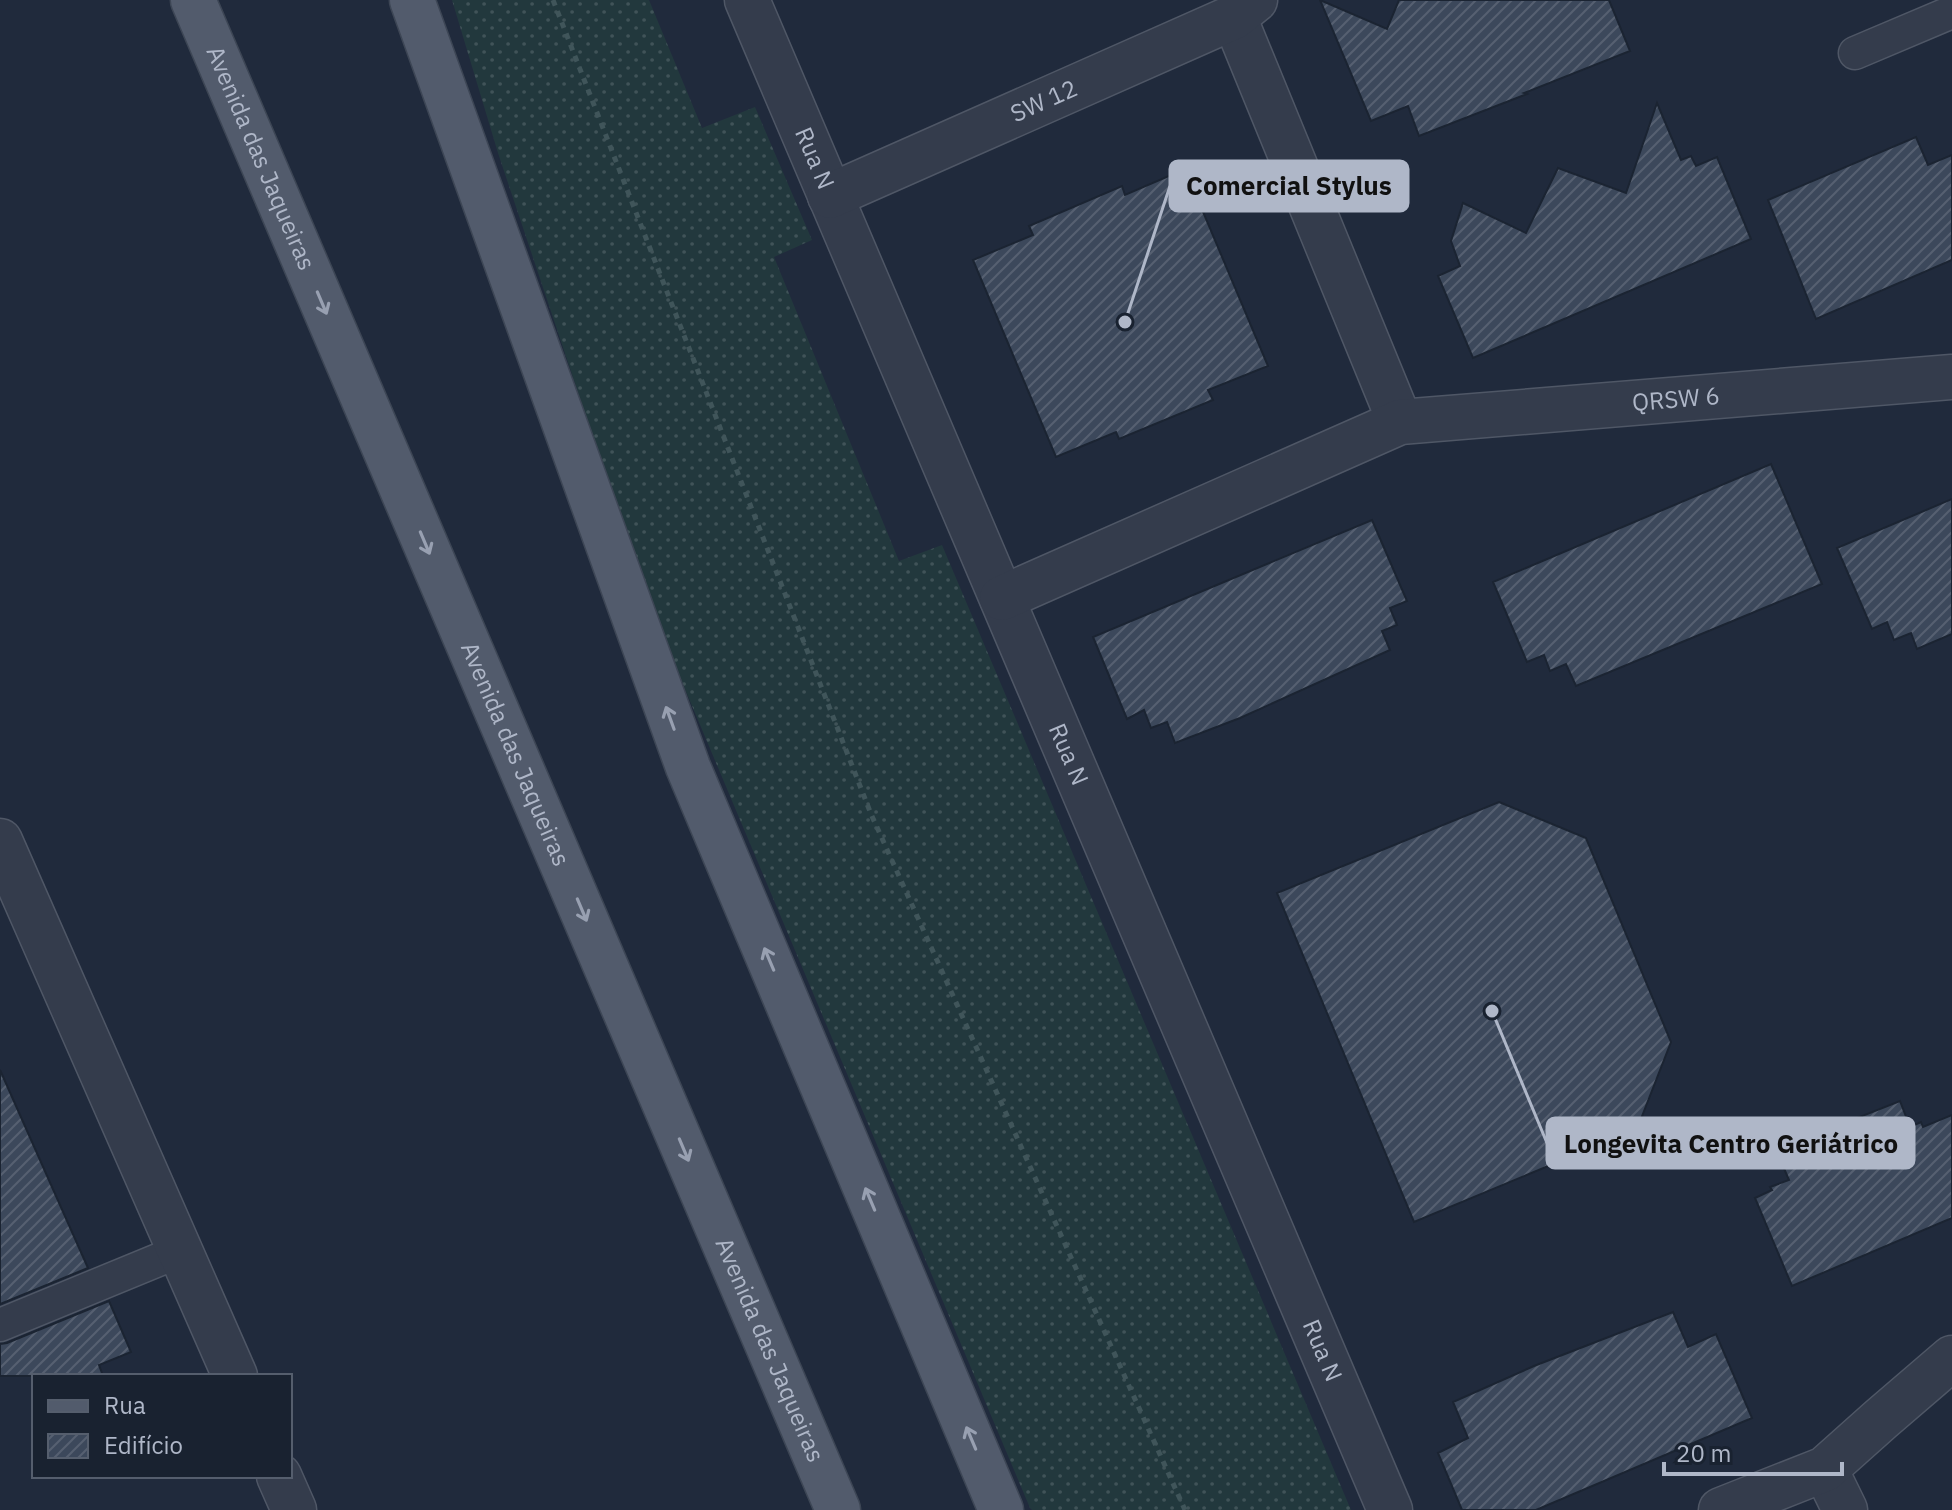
<svg xmlns="http://www.w3.org/2000/svg" width="1952" height="1510" viewBox="0 0 1952 1510" font-family="'IBM Plex Sans',sans-serif">
  <defs>
    <pattern id="grass-dots" width="8" height="8" patternUnits="userSpaceOnUse" patternTransform="scale(2)"><rect width="8" height="8" fill="#22383d"/><path d="M2 2h.1M6 6h.1" fill="none" stroke="#405358" stroke-width="1.8" stroke-linecap="round"/></pattern>
    <pattern id="building-hatch" width="6" height="6" patternUnits="userSpaceOnUse" patternTransform="scale(2)"><rect width="6" height="6" fill="#3c485b"/><path d="M-1 1l2-2M0 6l6-6M5 7l2-2" fill="none" stroke="#566071"/></pattern>
  </defs>
  <rect width="100%" height="100%" fill="#202a3c"/>
  <path fill="url(#grass-dots)" d="M452,0H649L702,128L755,107L812,240L774,257L899,561L942,545L1351,1510H1032L1030,1508L671,656L623,527L498,153Z"/>
  <path fill="url(#building-hatch)" stroke="#1b2432" stroke-width="2" d="M1320,0L1387,29L1399,0H1609L1630,51L1524,93L1527,94L1419,136L1408,106L1371,121Z
    M1657,103L1681,160L1691,156L1696,166L1717,157L1751,239L1473,358L1438,276L1460,266L1451,241L1463,203L1526,233L1558,168L1626,193Z
    M1916,137L1928,165L1952,155V260L1816,319L1768,200Z
    M1185,169L1268,366L1208,390L1213,400L1119,439L1116,432L1056,457L973,260L1033,235L1029,226L1122,186L1125,195Z
    M1771,464L1822,584L1576,686L1566,664L1550,671L1544,655L1527,662L1493,582Z
    M1952,499V634L1917,649L1911,633L1894,640L1887,622L1872,629L1837,548Z
    M1372,520L1407,601L1390,608L1397,625L1382,631L1390,650L1240,718L1175,743L1167,722L1151,728L1144,710L1127,719L1093,637Z
    M1499,802L1586,838L1671,1042L1637,1129L1414,1222L1277,893Z
    M0,1070L88,1268L0,1304Z
    M1900,1101L1910,1127L1921,1122L1923,1127L1952,1115V1218L1792,1286L1755,1198L1772,1190L1770,1187L1789,1180L1776,1150Z
    M109,1301L131,1352L99,1365L103,1376H0V1344L7,1343Z
    M1673,1312L1688,1347L1716,1334L1752,1418L1536,1510H1462L1438,1453L1468,1438L1453,1402L1534,1366Z"/>
  <g fill="none" stroke-linecap="round" stroke-linejoin="round">
    <defs>
      <path id="service" d="M1855,53L1952,12
        M0,1325L180,1251"/>
      <g id="minor">
        <path id="s1" d="M747,0L1390,1510"/>
        <path d="M1234,17L1400,422"/>
        <path id="s2" d="M830,196L1234,17L1255,0"/>
        <path id="s3" d="M1002,598L1400,422L1952,377"/>
        <path d="M0,841L235,1376"/>
        <path d="M1825,1469L1845,1510"/>
        <path d="M279,1476L294,1510"/>
        <path d="M1721,1510L1825,1469L1881,1419L1952,1358"/>
      </g>
      <g id="primary">
        <path id="s4" d="M193,0L838,1510"/>
        <path d="M412,0L688,767L1001,1510"/>
      </g>
    </defs>
    <use href="#service" stroke="#4f5766" stroke-width="35"/>
    <use href="#minor" stroke="#4f5766" stroke-width="47"/>
    <use href="#primary" stroke="#3d4655" stroke-width="47"/>
    <path stroke="#40555a" stroke-width="5" stroke-dasharray="6 6" stroke-linecap="butt" d="M553,0L871,814L1185,1510"/>
    <use href="#service" stroke="#343c4c" stroke-width="32"/>
    <use href="#minor" stroke="#343c4c" stroke-width="44"/>
    <use href="#primary" stroke="#525b6c" stroke-width="44"/>
  </g>
  <defs><path id="oneway-shaft" d="M-6 0H5M1.5-3L5.5 0L1.5 3" fill="none" stroke-width="1.6" stroke-linecap="round" stroke-linejoin="round" transform="scale(2)"/></defs>
  <g stroke="#98a0b1">
    <use href="#oneway-shaft" transform="translate(322 303) rotate(67)"/>
    <use href="#oneway-shaft" transform="translate(425 543) rotate(67)"/>
    <use href="#oneway-shaft" transform="translate(670 718) rotate(-110)"/>
    <use href="#oneway-shaft" transform="translate(582 910) rotate(67)"/>
    <use href="#oneway-shaft" transform="translate(769 959) rotate(-113)"/>
    <use href="#oneway-shaft" transform="translate(684 1150) rotate(67)"/>
    <use href="#oneway-shaft" transform="translate(870 1199) rotate(-113)"/>
    <use href="#oneway-shaft" transform="translate(971 1438) rotate(-113)"/>
  </g>
  <g text-anchor="middle" stroke-width="6" stroke-linejoin="round" paint-order="stroke">
    <g font-size="24" fill="#afb7c8" stroke="#192230">
      <text dy="8" stroke="none"><textPath href="#s2" startOffset="234">SW 12</textPath></text>
      <text dy="8" stroke="none"><textPath href="#s4" startOffset="172">Avenida das Jaqueiras</textPath></text>
      <text dy="8" stroke="none"><textPath href="#s1" startOffset="172">Rua N</textPath></text>
      <text dy="8" stroke="none"><textPath href="#s3" startOffset="712">QRSW 6</textPath></text>
      <text dy="8" stroke="none"><textPath href="#s4" startOffset="820">Avenida das Jaqueiras</textPath></text>
      <text dy="8" stroke="none"><textPath href="#s1" startOffset="820">Rua N</textPath></text>
      <text dy="8" stroke="none"><textPath href="#s4" startOffset="1468">Avenida das Jaqueiras</textPath></text>
      <text dy="8" stroke="none"><textPath href="#s1" startOffset="1468">Rua N</textPath></text>
    </g>
  </g>
  <path fill="none" stroke="#afb7c8" stroke-width="3" d="M1125 322L1170 186M1492 1011L1547 1143"/>
  <g fill="#afb7c8" stroke="#192230" stroke-width="3">
    <circle cx="1125" cy="322" r="8"/>
    <circle cx="1492" cy="1011" r="8"/>
  </g>
  <g fill="#afb7c8" stroke="#afb7c8" stroke-width="3">
    <rect x="1170" y="161" width="238" height="50" rx="8"/>
    <rect x="1547" y="1118" width="367" height="50" rx="8"/>
  </g>
  <g font-size="26" text-anchor="middle" font-weight="bold" fill="#111">
    <text x="1289" y="195">Comercial Stylus</text>
    <text x="1731" y="1153">Longevita Centro Geriátrico</text>
  </g>
  <rect x="32" y="1374" width="260" height="104" fill="#192230" stroke="#555e6d" stroke-width="2"/>
  <rect x="48" y="1400" width="40" height="12" fill="#525b6c" stroke="#555e6d" stroke-width="2"/>
  <text x="104" y="1414" font-size="24" fill="#afb7c8">Rua</text>
  <rect x="48" y="1434" width="40" height="24" fill="url(#building-hatch)" stroke="#555e6d" stroke-width="2"/>
  <text x="104" y="1454" font-size="24" fill="#afb7c8">Edifício</text>
  <path d="M1664 1462v12h178v-12" fill="none" stroke="#afb7c8" stroke-width="4"/>
  <text x="1676" y="1462" font-size="24" fill="#afb7c8" stroke="#192230" stroke-width="6" paint-order="stroke">20 m</text>
</svg>
